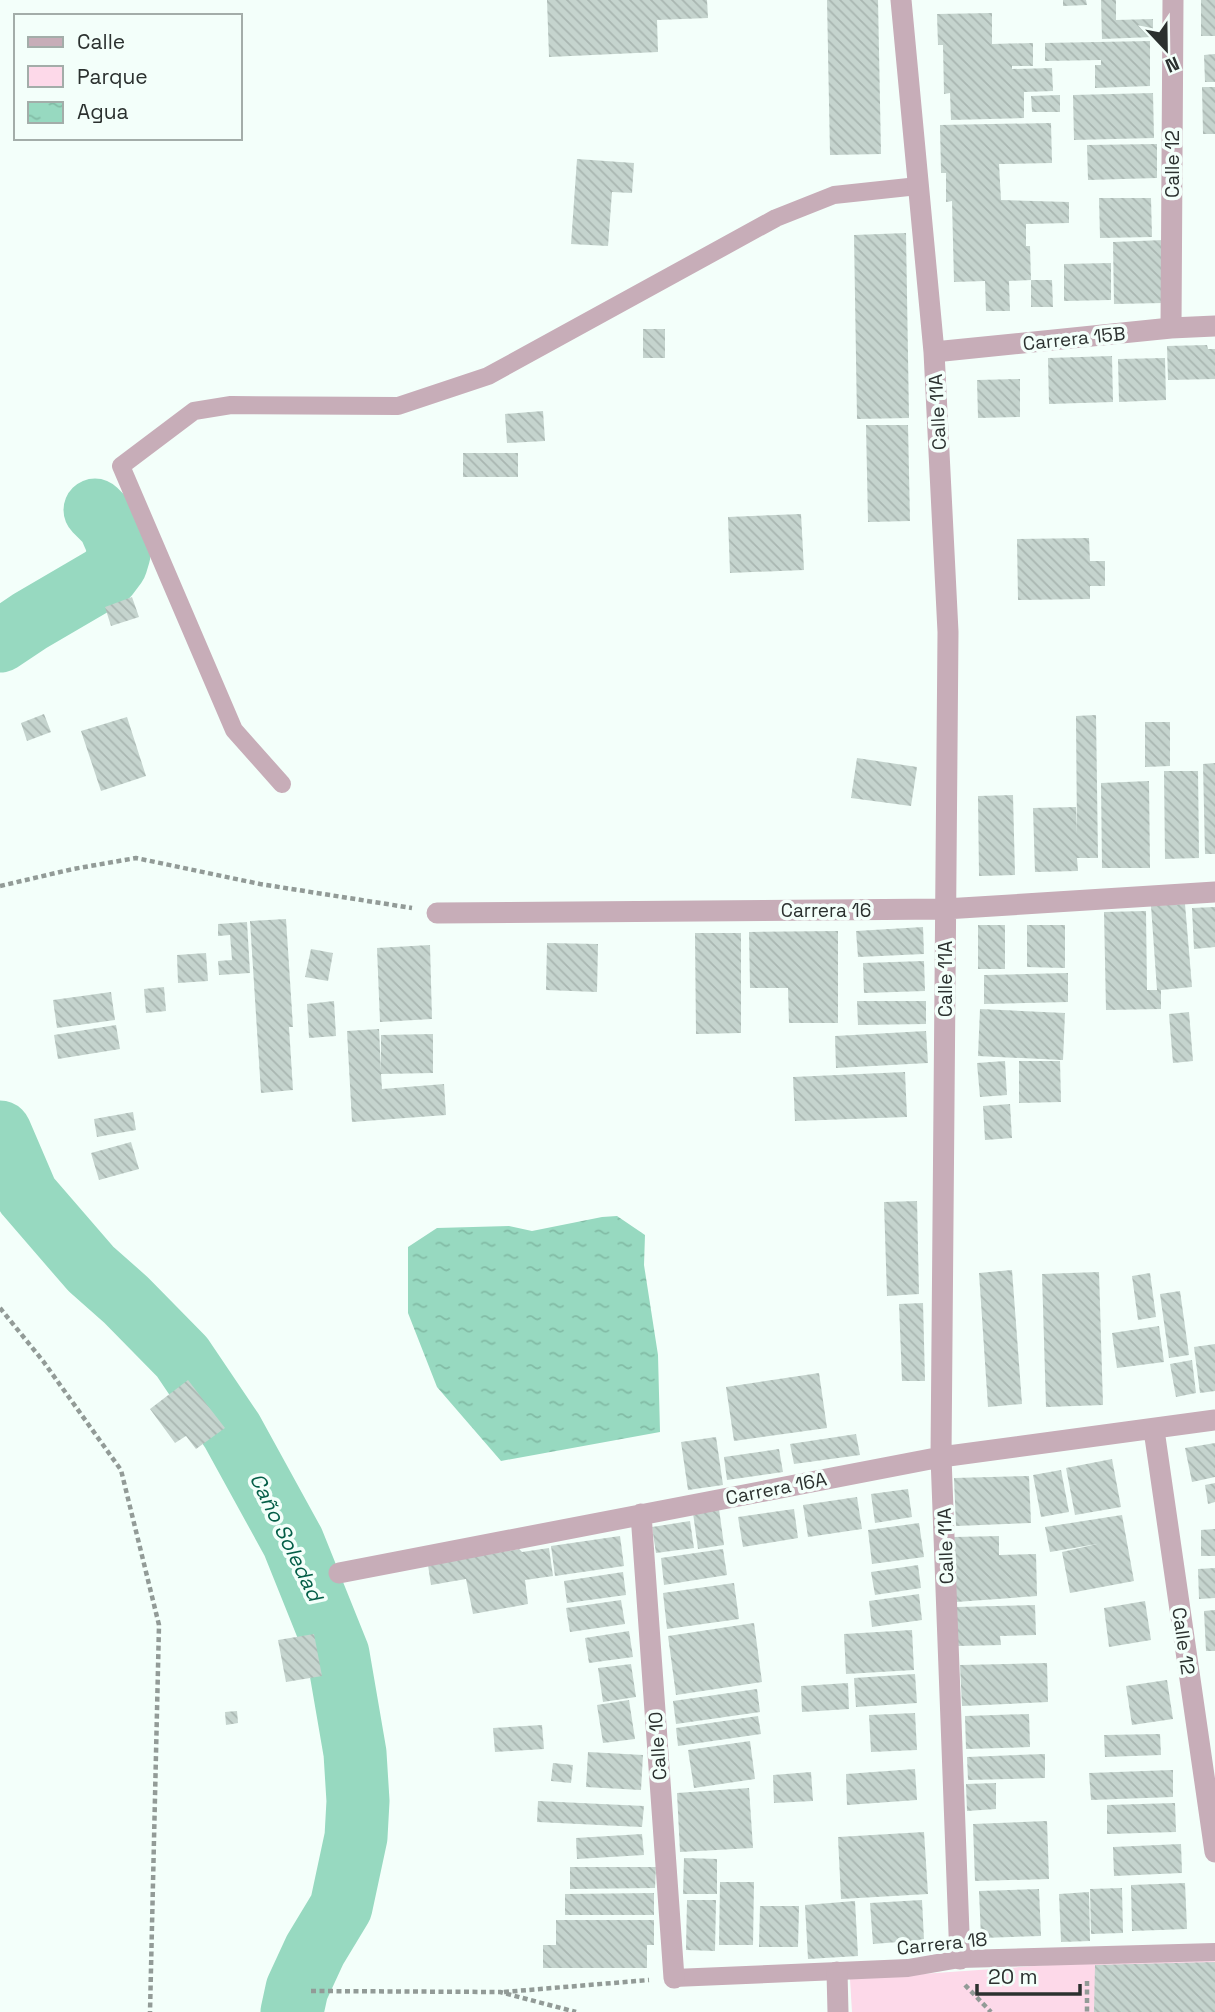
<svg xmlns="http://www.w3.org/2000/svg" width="1215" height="2012" viewBox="0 0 1215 2012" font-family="'Space Grotesk',sans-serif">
  <defs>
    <pattern id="water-ripples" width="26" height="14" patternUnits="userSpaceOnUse" patternTransform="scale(1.75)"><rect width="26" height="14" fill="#97d9c0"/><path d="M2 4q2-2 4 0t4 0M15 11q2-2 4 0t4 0" fill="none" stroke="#82bba5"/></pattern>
    <pattern id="building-back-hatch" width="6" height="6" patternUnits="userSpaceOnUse" patternTransform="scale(1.75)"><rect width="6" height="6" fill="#c5d4ce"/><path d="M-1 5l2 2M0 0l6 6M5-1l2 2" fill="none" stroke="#a9b6b1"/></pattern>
  </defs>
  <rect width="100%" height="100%" fill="#f3fffa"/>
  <path fill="#fdd9e9" d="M1215,1960V2012H852L850,1979L1091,1962Z"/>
  <path fill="url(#water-ripples)" d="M617,1216L645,1235L644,1265L658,1355L660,1432L501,1461L437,1387L408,1313V1247L437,1228L509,1226L532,1231L602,1217Z"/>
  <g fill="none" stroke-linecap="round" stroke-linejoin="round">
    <path stroke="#97d9c0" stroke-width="63" d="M0,641L30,621L107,576L116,564L119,554L116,540L109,524L95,510
      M0,1132L27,1195L91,1269L126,1300L182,1357L232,1431L293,1542L338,1654L355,1753L358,1801L356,1837L341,1907L315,1950L297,1989L292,2012"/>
  </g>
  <path fill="url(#building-back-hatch)" d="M547,0H707L708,18L657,20L658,52L549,57Z
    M827,0H878L881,154L830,155Z
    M1063,0H1086L1087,5L1063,6Z
    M1101,0H1116V20L1153,19V37L1102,39Z
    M1201,0H1215V36H1201Z
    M992,13V44L1033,43V66H1012V69L1052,68L1053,91L1024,92V118L951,120L950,93L944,94L943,45H938L937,14Z
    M1150,41V86L1095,88V65H1101V60L1045,61V43Z
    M1215,54V82H1205L1204,55Z
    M1202,87H1215V134H1203Z
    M1153,93L1154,138L1074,140L1073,95Z
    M1060,95V112H1032L1031,96Z
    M1051,123L1052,163L999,164L1001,200L1069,202V223L1026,224V246H1030L1031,280L1009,281L1010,311H986L985,281L954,282L952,201L946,202V173H941L940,125Z
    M1157,144V178L1088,180L1087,145Z
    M577,159L634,163L632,193L612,192L608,246L571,244Z
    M1099,198H1151L1152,237L1100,238Z
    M906,233L909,418L857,419L854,235Z
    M1164,240V303L1114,304L1113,242Z
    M1111,263V300L1064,301V264Z
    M1031,280H1052L1053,307H1031Z
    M643,329H665V358H643Z
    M1207,345L1208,349H1215V379L1168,380L1167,346Z
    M1112,356L1113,402L1049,404L1048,358Z
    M1165,358L1166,400L1119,402L1118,359Z
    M1020,379V417L978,418L977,380Z
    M543,411L545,441L507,443L505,414Z
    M866,425H908L910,521L868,522Z
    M463,453H518V477H463Z
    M801,514L804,570L730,573L728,517Z
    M1089,538L1090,561H1105V586H1090V599L1018,600L1017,539Z
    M132,597L139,617L111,626L105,607Z
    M44,714L51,732L27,741L21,723Z
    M1096,715L1098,858H1077L1078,871L1035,872L1033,808L1076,807L1077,834L1076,716Z
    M127,717L146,776L101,791L81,731Z
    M1145,722H1170V766L1145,767Z
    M857,758L917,767L911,806L851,798Z
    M1215,763V854H1205L1203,764Z
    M1164,771H1198L1199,858L1165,859Z
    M1149,781L1150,868H1102L1101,783Z
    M1013,795L1015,875L979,876L978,796Z
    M1185,904L1192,987L1161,990V1009L1106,1010L1104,912L1146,911L1147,990H1157L1151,906Z
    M1215,907V947L1194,949L1192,908Z
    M286,919L293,1027H289L293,1090L261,1093L250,921Z
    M247,922L250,973L219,975L218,961L232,960L230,935L218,936V924Z
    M978,925H1005V969H978Z
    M1027,925H1065V968L1027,967Z
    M923,927L924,954L858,957L856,931Z
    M838,931V1023H789L788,988H750L749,932Z
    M695,933H741V1033L696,1034Z
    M547,943L598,944L597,992L546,990Z
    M430,945L432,1019L380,1022L377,948Z
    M311,949L333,953L328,981L305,977Z
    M206,953L208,981L178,983L177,955Z
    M924,961L925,991L864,993L863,963Z
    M1068,973V1002L984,1004V975Z
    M164,987L166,1011L146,1013L144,989Z
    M111,992L115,1020L57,1028L53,1000Z
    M334,1001L336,1036L309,1038L307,1004Z
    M857,1001H926V1024L858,1025Z
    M980,1009L1065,1013L1063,1060L978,1056Z
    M1189,1012L1193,1061L1173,1063L1169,1014Z
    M116,1025L120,1049L58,1059L54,1035Z
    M379,1029L381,1071V1035L433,1034V1073L381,1074L382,1089L444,1084L446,1115L352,1122L347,1031Z
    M926,1031L928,1063L836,1068L835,1036Z
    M1005,1061L1007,1095L980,1097L977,1063Z
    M1019,1061H1060L1061,1102L1019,1103Z
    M905,1072L907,1117L795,1121L793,1077Z
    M1010,1104L1012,1138L985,1140L983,1106Z
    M133,1112L136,1130L97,1137L94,1119Z
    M131,1142L139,1169L99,1180L91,1153Z
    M917,1201L919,1294L887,1296L884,1202Z
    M1012,1270L1022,1404L988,1407L979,1273Z
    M1099,1272L1103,1405L1046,1407L1042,1274Z
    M1150,1273L1156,1317L1138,1320L1132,1276Z
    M1180,1291L1189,1355L1169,1358L1160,1294Z
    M923,1303L925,1381H902L899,1304Z
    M1159,1326L1164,1362L1117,1368L1112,1333Z
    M1215,1344V1391L1200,1393L1194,1347Z
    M1192,1360L1196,1393L1176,1397L1170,1364Z
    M819,1373L827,1428L734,1441L726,1387Z
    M188,1380L225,1428L196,1449L186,1436L175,1443L150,1409Z
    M856,1434L860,1455L794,1464L790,1444Z
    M716,1437L723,1485L688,1490L681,1442Z
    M1215,1443V1477L1192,1482L1185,1448Z
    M779,1449L783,1472L727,1480L724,1457Z
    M1112,1459L1121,1507L1075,1515L1066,1468Z
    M1061,1470L1069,1512L1041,1517L1033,1475Z
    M1029,1476L1031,1523L956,1526L954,1478Z
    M1215,1483V1502L1208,1504L1205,1485Z
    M908,1489L912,1517L875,1523L871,1494Z
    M857,1497L862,1529L808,1537L803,1505Z
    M719,1509L724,1545L698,1549L693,1513Z
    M794,1509L798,1538L743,1547L738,1517Z
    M1122,1515L1134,1581L1070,1593L1062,1552L1097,1544L1050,1552L1045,1527Z
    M690,1521L694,1548L656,1553L652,1527Z
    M919,1523L924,1557L872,1564L868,1530Z
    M1215,1529V1556H1201V1530Z
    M620,1536L624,1566L555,1576L551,1546Z
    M999,1536V1555L1036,1554L1037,1596L956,1602L954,1537Z
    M549,1548L553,1576L525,1580L528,1604L473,1614L466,1579L431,1585L428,1565L519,1549L522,1552Z
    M723,1549L727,1575L664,1585L661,1558Z
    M918,1565L921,1588L875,1595L871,1572Z
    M1215,1568V1598L1199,1599L1198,1569Z
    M623,1572L626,1595L567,1603L564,1581Z
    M734,1583L739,1619L667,1629L663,1593Z
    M919,1594L922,1620L872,1627L869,1601Z
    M621,1600L625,1624L570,1632L566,1608Z
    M1145,1601L1151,1640L1109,1647L1104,1608Z
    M1035,1605L1036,1635L1000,1636L1001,1645L957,1646L956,1607Z
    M1215,1610V1651H1206L1204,1611Z
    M754,1623L762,1682L676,1695L668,1636Z
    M912,1630L914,1670L846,1674L844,1634Z
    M629,1631L633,1657L589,1663L585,1638Z
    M314,1634L322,1676L286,1682L278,1640Z
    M1047,1663L1048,1702L962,1706L960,1665Z
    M631,1664L636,1697L603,1702L598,1668Z
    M915,1674L917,1703L856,1707L854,1678Z
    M1167,1680L1173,1719L1132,1725L1126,1686Z
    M848,1683L849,1709L802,1712L801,1686Z
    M757,1689L760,1712L676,1724L673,1701Z
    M629,1700L635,1739L603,1743L597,1705Z
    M237,1711L238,1723L226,1725L225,1712Z
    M915,1713L917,1750L871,1752L869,1715Z
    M1029,1714L1030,1747L966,1749L965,1716Z
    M758,1716L761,1734L678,1746L676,1728Z
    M542,1725L544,1749L495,1752L493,1728Z
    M1160,1734L1161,1755L1105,1757L1104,1735Z
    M750,1741L755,1779L694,1788L688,1750Z
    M588,1752L643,1755L641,1790L586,1787Z
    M1045,1754V1778L968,1780L967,1757Z
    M553,1763L573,1765L571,1783L551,1781Z
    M915,1769L917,1800L847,1805L846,1774Z
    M1173,1770V1797L1091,1800L1089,1773Z
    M811,1772L813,1801L774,1803L773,1775Z
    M996,1783V1809L967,1811L966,1784Z
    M749,1788L753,1848L680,1852L677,1793Z
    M538,1801L644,1806L642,1827L537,1822Z
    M1175,1803L1176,1832L1107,1834V1805Z
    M1047,1821L1049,1879L975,1881L973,1824Z
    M924,1832L928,1894L841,1899L838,1837Z
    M642,1834L644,1855L577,1859L576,1838Z
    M1181,1844L1182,1873L1114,1876L1113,1847Z
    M684,1858L717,1859V1894H683Z
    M570,1867H656L655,1888L570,1889Z
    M720,1882H754L753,1945H719Z
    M1185,1883L1187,1929L1132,1931L1131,1885Z
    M1122,1888L1123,1933L1091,1934L1090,1889Z
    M1039,1889L1041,1936L981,1938L979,1891Z
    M1089,1892L1090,1941L1061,1942L1059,1894Z
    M654,1893V1915H565V1894Z
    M687,1900H716L715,1951L686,1950Z
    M922,1900L924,1940L873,1944L870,1903Z
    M855,1901L858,1956L808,1959L805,1905Z
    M760,1906H799L798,1947H759Z
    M556,1920H654V1945H647V1968H543V1945H556Z
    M1215,1962V2012H1094L1095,1965Z"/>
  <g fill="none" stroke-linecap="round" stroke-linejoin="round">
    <path stroke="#929b97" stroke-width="4.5" stroke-dasharray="5 3.5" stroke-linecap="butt" d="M0,886L73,869L136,858L260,884L412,908
      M0,1308L43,1361L121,1470L159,1625L150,2012
      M1087,1981V2012
      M965,1985L991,2012
      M311,1991L500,1992L576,2012
      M504,1992L649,1980"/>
    <path stroke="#c7adb8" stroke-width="18" d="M282,784L234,730L121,466L194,411L231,405L398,406L488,376L776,218L834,195L918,186
      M674,1978L908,1968L960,1959L1215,1952"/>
    <path stroke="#c7adb8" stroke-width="21" d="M901,0L934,352L948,632L941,1457L960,1959
      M1171,328L1173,0
      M934,352L1171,328L1215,326
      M437,913L945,909L1215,892
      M1154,1430L1215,1852
      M641,1514L674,1978
      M339,1573L941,1457L1215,1420
      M837,1972L838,2012"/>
  </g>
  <g text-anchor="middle" stroke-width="7" stroke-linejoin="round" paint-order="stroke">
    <g font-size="19" fill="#2b312f" stroke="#f3fffa">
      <text transform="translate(1172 164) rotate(-90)" y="7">Calle 12</text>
      <text transform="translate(1074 338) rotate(-6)" y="7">Carrera 15B</text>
      <text transform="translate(937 412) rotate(-93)" y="7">Calle 11A</text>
      <text x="826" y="917">Carrera 16</text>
      <text transform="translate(945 979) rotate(-90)" y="7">Calle 11A</text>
      <text transform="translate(776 1488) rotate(-11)" y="7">Carrera 16A</text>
      <text transform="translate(945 1546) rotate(-92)" y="7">Calle 11A</text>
      <text transform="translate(1184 1641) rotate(82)" y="7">Calle 12</text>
      <text transform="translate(657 1746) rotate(-94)" y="7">Calle 10</text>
      <text transform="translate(942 1943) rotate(-6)" y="7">Carrera 18</text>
    </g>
    <g font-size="21" font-style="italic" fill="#045e47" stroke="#f3fffa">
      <text transform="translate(286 1537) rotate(64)" y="7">Caño Soledad</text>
    </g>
  </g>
  <rect x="14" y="14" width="228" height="126" fill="#f3fffa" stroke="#a3ada9" stroke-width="2"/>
  <rect x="28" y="37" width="35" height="10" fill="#c7adb8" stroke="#a3ada9" stroke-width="2"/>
  <text x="77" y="49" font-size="21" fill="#2b312f">Calle</text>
  <rect x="28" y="66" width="35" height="21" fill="#fdd9e9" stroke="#a3ada9" stroke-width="2"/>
  <text x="77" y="84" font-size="21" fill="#2b312f">Parque</text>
  <rect x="28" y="102" width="35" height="21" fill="url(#water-ripples)" stroke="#a3ada9" stroke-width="2"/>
  <text x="77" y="119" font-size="21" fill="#2b312f">Agua</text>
  <g transform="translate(1166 49) rotate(158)" stroke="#f3fffa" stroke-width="5" paint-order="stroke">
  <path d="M0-5L12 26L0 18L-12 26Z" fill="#2b312f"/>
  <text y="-10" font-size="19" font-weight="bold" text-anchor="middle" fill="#2b312f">N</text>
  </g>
  <path d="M977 1984v10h103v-10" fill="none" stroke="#2b312f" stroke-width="3.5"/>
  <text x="988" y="1984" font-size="21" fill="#2b312f" stroke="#f3fffa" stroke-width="5" paint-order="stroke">20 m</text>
</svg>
